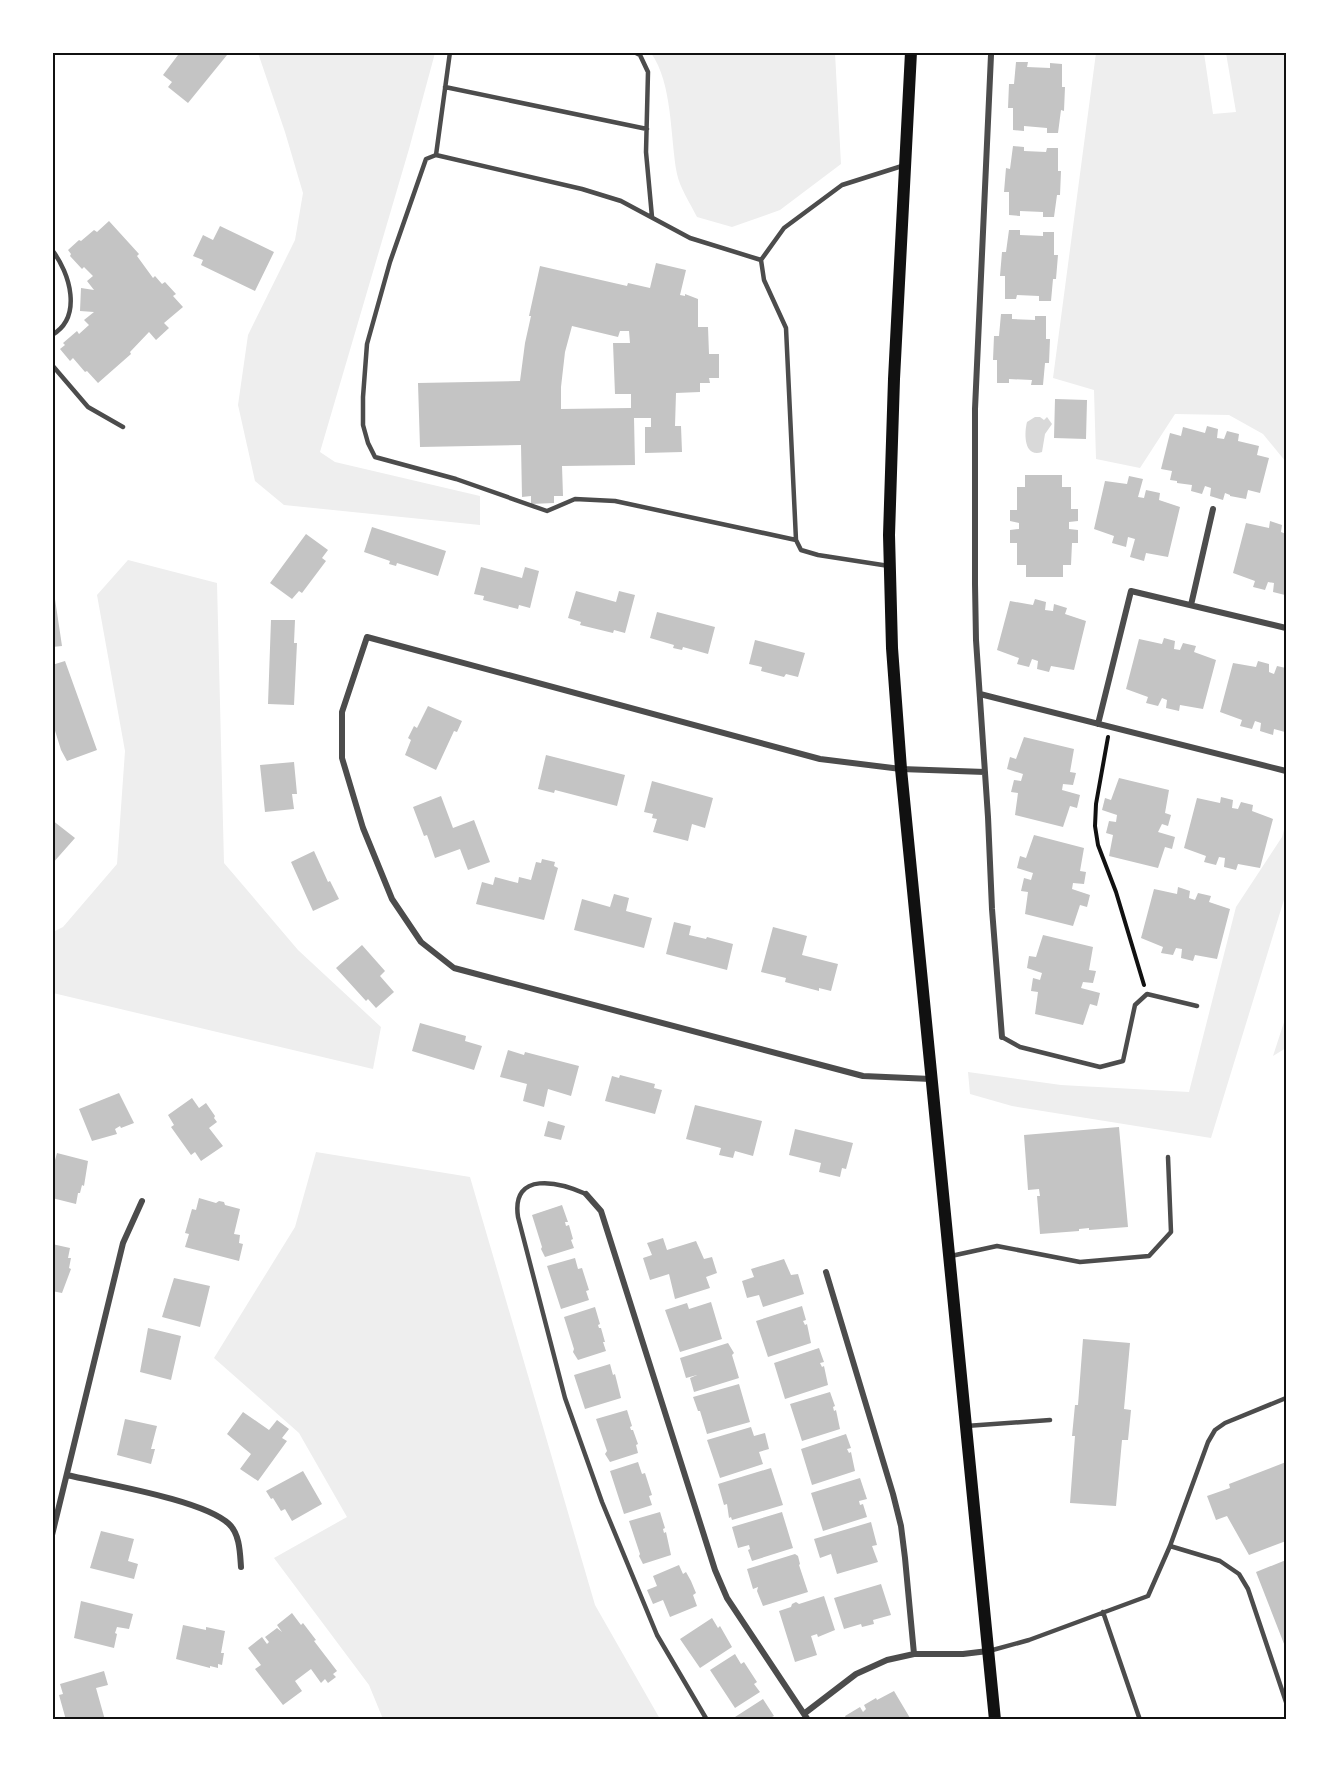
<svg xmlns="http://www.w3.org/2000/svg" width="1339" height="1772" viewBox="0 0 1339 1772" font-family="'Open Sans',sans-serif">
  <rect width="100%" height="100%" fill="#fff"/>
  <path fill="#eee" d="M258,53H435L409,149L320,452L335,462L480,496V525L284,505L255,481L238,405L248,335L295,240L303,193L285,132Z
    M651,53H835L841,164L780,210L732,227L697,217C690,203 680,188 677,174C670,137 673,84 651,53Z
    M1096,53H1204L1213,114L1236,112L1226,53H1286V462L1263,434L1229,415L1175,414L1140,468L1096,459L1094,390L1053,378Z
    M128,560L217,583L224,863L298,950L381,1027L373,1069L53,993V932L63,927L117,864L125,751L97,595Z
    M1286,822V893L1211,1138L1012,1106L970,1094L968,1072L1061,1085L1189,1092L1236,907L1282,837Z
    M1286,1016V1048L1273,1056Z
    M316,1152L470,1177L595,1605L660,1719H383L369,1685L274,1558L347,1517L299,1433L214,1358L295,1227Z"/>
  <path fill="#d9d9d9" d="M1035,417H1040L1044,420L1047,417L1052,424L1045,434L1042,452C1024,458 1024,434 1027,422Z"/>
  <path fill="#c4c4c4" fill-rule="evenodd" d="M175,52H224L227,55L188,103L168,87L172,82L163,75L178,55Z
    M1016,62H1028L1027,67L1050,68V63L1062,64V87H1065L1064,111L1061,110L1058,133H1047V128L1024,126V131L1013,130V108H1008L1009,84H1014Z
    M1013,146L1024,147V151L1046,152L1047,148H1058V171H1061L1060,195H1057L1054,217H1043V212L1020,211V216L1009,215V192H1004L1006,168L1010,169Z
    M109,221L139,254L137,256L153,278L155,276L162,284L165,282L176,294L173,296L183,307L164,323L169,328L156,340L149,332L130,352L131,354L98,383L87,371L85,372L73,358L70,361L60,349L65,345L63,343L77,331L79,334L89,325L84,320L94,312L80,311L81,288L94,290L87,281L93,276L84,267L82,269L70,256L71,254L68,250L79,240L81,241L94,230L97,232Z
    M220,226L274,252L255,291L201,265L203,260L193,256L203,235L213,240Z
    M1009,230H1020V235L1043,236V232H1054V255H1058L1056,279H1053L1051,301H1039V296L1017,295L1016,299H1005V276H1000L1002,252H1006Z
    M656,263L686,270L680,295L685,296V294L698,299V327H708L709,354H719V378H709L710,383H700V392L676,393L675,426H681L682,452L645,453V427H651V418H634L635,465L562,466L563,496H554V503L531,504V496L522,497L521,445L420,447L418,383L520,381L525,343L531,316H529L540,266L627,286L628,283L650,288ZM572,326L618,337L620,331H629L630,343H613L615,394H631V408L561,409V387L565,352Z
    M1001,314H1012V319L1035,320V316H1046V339H1050L1049,363H1045L1043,385H1031L1032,380L1009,379V383H997V360H993L994,336H999Z
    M1055,399L1087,400L1086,439L1054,438Z
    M1207,426L1218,429L1217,438L1224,439L1227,431L1239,434L1238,441L1259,446L1257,455L1269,458L1260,493L1248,490L1246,499L1230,496V495L1225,493L1223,500L1210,496L1211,488L1205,486L1202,494L1191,491L1192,485L1177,483V481L1170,480L1172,471L1161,469L1170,433L1181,436L1183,427L1205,433Z
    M1025,475H1062V487H1071V509H1078V521L1069,522V529L1078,530V543H1072L1071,565H1063V577H1026V565H1017V543H1010V530L1019,529V523L1010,521V510H1017V487H1025Z
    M1129,476L1143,479L1138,497L1144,498L1146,490L1160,493L1159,500L1180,507L1168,557L1146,553L1144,561L1130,557L1135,539L1128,537L1126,547L1112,543L1114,536L1094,529L1105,481L1127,484Z
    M1270,521L1282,525L1281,532L1286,534L1285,595L1273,592L1274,583L1268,582L1265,590L1253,587L1255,581L1233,573L1246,523L1269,528Z
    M372,527L446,551L438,576L397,563L396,566L389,564L390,561L364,552Z
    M306,534L328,550L322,558L326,561L302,593L299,591L292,599L270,583Z
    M481,567L522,578L525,567L539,571L530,608L519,605L518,609L483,600L484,596L474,594Z
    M52,579L62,646L52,647Z
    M576,591L616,602L619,591L635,595L625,633L614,630L613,633L580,625L581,622L568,618Z
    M1035,599L1046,602L1045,610L1053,611L1054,604L1067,608L1065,614L1086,621L1074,670L1051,666L1049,672L1037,669L1038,661L1032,659L1029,667L1017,664L1019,658L997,650L1010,601L1033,605Z
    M657,612L715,627L708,654L683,647L682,650L673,648L674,645L650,638Z
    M271,620H295L294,643H297L294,705L268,704Z
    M1164,638L1175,641L1174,649L1180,650L1183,643L1196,646L1194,652L1216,660L1203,709L1180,705L1179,711L1166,708L1167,700L1162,698L1158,706L1146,703L1148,697L1126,689L1139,639L1162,644Z
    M755,640L805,653L798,677L786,674L784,677L761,671L762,667L749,664Z
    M65,661L97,750L67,761L61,750L52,721V665Z
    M1258,661L1269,664V672L1274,674L1277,666L1286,668V729L1285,732L1274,729L1273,735L1260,731L1261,723L1255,721L1252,729L1240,726L1242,720L1220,712L1233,663L1256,667Z
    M428,706L462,721L457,732L454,731L436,770L405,755L411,740L408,738L414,726L417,728Z
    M1024,737L1074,749L1070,772L1076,773L1073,785L1063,784L1062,790L1080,795L1077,808L1070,806L1063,827L1015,815L1018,793L1011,792L1014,780L1021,781L1023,774L1007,769L1010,757L1016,759Z
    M546,755L625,775L617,806L555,790L554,793L538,789Z
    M294,762L297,794H292L294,809L265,812L260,765Z
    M1119,778L1169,790L1165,813L1171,815L1168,826L1162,824L1158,832L1175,837L1172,849L1165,847L1158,868L1109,856L1113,835L1106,833L1109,821L1116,822L1117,815L1102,810L1105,798L1111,800Z
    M652,781L713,798L705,828L692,824L688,841L653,832L657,819L652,818L653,814L644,812Z
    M441,796L453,828L474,820L490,862L468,870L460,849L435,858L427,835L424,836L413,807Z
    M1221,797L1233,800L1232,808L1238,809L1241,802L1253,805L1252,811L1273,819L1260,868L1238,864L1236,870L1224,867L1225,858L1219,857L1216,865L1204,862L1206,856L1184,848L1197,798L1220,803Z
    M52,820L75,838L52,864Z
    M1034,835L1084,848L1080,871L1086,872L1084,884L1073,883L1072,889L1090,895L1087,907L1080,905L1073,926L1025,914L1028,892L1021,891L1024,878L1031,880L1033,873L1017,868L1020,856L1026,858Z
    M314,851L328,882L330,881L339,899L313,911L291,862Z
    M542,859L555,862L554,866L558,868L544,920L476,904L482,882L493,885L495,877L518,883L519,877L531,880L536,862L541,863Z
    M1178,887L1190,891L1189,898L1195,900L1198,893L1211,896L1209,902L1230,909L1217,959L1195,955L1193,961L1181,958L1182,949L1176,948L1173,955L1161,953L1163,947L1141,938L1154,889L1177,894Z
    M614,894L629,898L626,911L652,918L644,948L574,930L582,899L610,907Z
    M674,922L691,926L689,935L706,939L707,937L733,944L727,970L666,954Z
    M773,927L807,936L802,955L838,964L831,991L819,988V991L785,982L786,978L761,972Z
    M1043,935L1093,947L1089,970L1096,971L1093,983L1083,982L1081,988L1100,993L1097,1006L1090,1004L1083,1025L1035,1014L1038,992L1031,991L1033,978L1040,980L1042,973L1027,968L1029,956L1036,957Z
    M362,945L385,971L380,976L394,992L376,1008L368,999L366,1001L336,968Z
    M420,1023L466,1036L465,1041L482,1046L474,1070L412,1051Z
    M508,1050L524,1055L525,1052L579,1066L571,1096L548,1089L544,1107L523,1101L527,1084L500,1077Z
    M620,1075L655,1084L654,1088L662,1090L655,1114L605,1101L612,1076L619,1078Z
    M119,1093L134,1123L121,1128L120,1126L115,1129L117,1134L92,1141L79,1109Z
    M192,1098L199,1108L206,1103L215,1116L214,1118L217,1122L209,1128L223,1146L201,1161L195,1152L191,1155L171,1127L174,1125L168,1115Z
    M695,1105L762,1121L753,1156L735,1151L733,1158L719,1155L721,1148L686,1139Z
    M548,1121L565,1126L561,1140L544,1136Z
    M1119,1127L1128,1227L1089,1230V1228L1079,1229V1231L1040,1234L1037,1196H1040L1039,1189L1028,1190L1024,1135Z
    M795,1129L853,1143L846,1169L842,1168L840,1177L819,1172L821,1163L789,1155Z
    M57,1153L88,1161L84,1186L82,1185L80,1193H78L76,1204L52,1198V1171Z
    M199,1198L216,1203L219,1201L224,1202L225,1205L240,1209L234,1234L240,1235L239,1243L243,1244L239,1261L185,1247L189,1234L185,1233L192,1209L196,1210Z
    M562,1205L568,1222H565L566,1226L569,1225L573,1239L571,1240L574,1248L545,1257L541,1249L542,1247L532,1215Z
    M663,1238L667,1250L696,1241L704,1259L712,1257L717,1273L706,1277L710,1288L675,1299L669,1274L650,1280L643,1258L652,1255L647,1243Z
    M52,1244L70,1248L68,1258H71L69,1268L71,1269L62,1293L52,1291Z
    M575,1258L578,1269L582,1268L589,1290L586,1291L589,1300L561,1309L547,1266Z
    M784,1259L791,1275L798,1274L804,1294L763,1307L759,1295L747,1298L742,1281L754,1277L751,1269Z
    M174,1278L210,1286L200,1327L162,1317Z
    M711,1302L722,1339L680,1352L665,1310L687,1303L689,1309Z
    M802,1306L806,1320L803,1321L805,1325L807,1324L811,1343L768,1357L756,1321Z
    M595,1307L600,1324L598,1325L599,1328H601L605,1342H603L606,1351L578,1360L573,1352L574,1349L564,1317Z
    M148,1328L181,1336L171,1380L140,1372Z
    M1083,1339L1130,1343L1124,1409L1131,1410L1128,1440H1122L1116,1506L1070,1503L1075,1436H1072L1075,1405H1078Z
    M728,1343L734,1353L732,1355L739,1378L694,1392L690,1378L697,1375L686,1378L680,1358Z
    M819,1348L824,1362L820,1363L822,1367L824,1366L828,1385L785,1399L774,1363Z
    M610,1364L613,1375L615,1374L621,1398L585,1409L574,1375Z
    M739,1384L750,1422L707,1434L700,1411H698L693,1397Z
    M830,1392L835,1406L833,1407L834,1411L836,1410L840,1429L802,1441L790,1404Z
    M627,1410L632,1426L630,1427L631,1430H633L638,1444L636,1445L638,1453L610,1462L605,1454L607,1451L596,1419Z
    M243,1412L269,1430L277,1420L289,1429L282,1438L287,1441L258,1481L240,1469L251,1454L227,1434Z
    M125,1419L157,1426L151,1449H155L151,1464L117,1455Z
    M751,1427L754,1436L765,1433L769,1449L759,1452L763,1464L720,1478L707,1440Z
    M846,1434L851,1448L847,1449L849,1453L851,1452L855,1471L812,1485L801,1449Z
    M638,1462L642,1474L645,1473L652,1495L649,1496L652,1505L624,1514L610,1471Z
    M1286,1462V1541L1249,1555L1227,1516L1216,1520L1207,1496L1230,1488L1229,1484Z
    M771,1468L783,1505L732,1520L731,1517L729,1518L727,1504L724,1505L718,1484Z
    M303,1471L322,1504L292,1521L285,1509L281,1511L273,1498L271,1499L266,1491Z
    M860,1478L867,1499L859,1501L860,1505L863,1504L867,1517L823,1531L811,1493Z
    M660,1512L665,1528L663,1529L664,1533L666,1532L671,1555L643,1564L639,1556L640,1554L629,1521Z
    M782,1512L793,1548L752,1561L748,1550L750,1549L749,1545L738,1548L732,1527Z
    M871,1522L877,1545L872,1546L878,1562L837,1574L831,1554L820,1558L814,1539Z
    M101,1531L134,1539L128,1561L138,1564L134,1579L90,1568Z
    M795,1554L798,1556L800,1564L799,1565L808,1592L763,1606L757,1591L758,1587L753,1589L747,1569Z
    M1286,1560V1649L1256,1572Z
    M679,1565L683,1574L686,1572L691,1581L696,1593L693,1595L697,1606L670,1617L663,1600L653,1604L647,1590L657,1586L653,1576Z
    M881,1584L891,1615L873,1620L874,1624L862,1627L861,1624L844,1629L834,1598Z
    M824,1596L835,1630L818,1637L817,1634L811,1636L817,1655L795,1662L779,1611L791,1607L792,1604L796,1602L799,1604Z
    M81,1601L133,1614L129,1629L117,1627L115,1633L117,1634L114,1648L74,1638Z
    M292,1613L301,1625L303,1623L316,1640L314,1641L337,1671L333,1674L336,1677L328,1683L325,1679L321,1683L311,1669L295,1681L302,1691L283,1705L255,1669L261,1665L248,1648L262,1637L267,1644L269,1642L265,1637L277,1628L282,1632L277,1625Z
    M712,1618L718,1628L720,1626L732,1647L700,1668L680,1639Z
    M183,1625L206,1630V1627L225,1631L221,1653H224L222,1665L218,1664V1668L210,1666V1668L176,1659Z
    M735,1654L741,1664L744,1662L757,1682L754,1684L760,1692L735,1708L710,1670Z
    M104,1671L108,1685L96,1688L105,1720H66L59,1695L63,1694L60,1684Z
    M894,1691L910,1718L907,1720H847L845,1716L860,1707L863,1712L866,1709L864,1705L876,1698L877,1700Z
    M763,1699L774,1716L772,1717L774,1720H737L735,1717Z"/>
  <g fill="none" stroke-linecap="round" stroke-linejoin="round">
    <path stroke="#111" stroke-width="4" d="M1108,737L1096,804L1095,826L1098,845L1116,892L1144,985"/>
    <path stroke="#4c4c4c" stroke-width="4.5" d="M634,52L640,55L648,72L646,152L652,217
      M445,87L647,129
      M436,155L450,52
      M52,250C70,273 83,317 52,335
      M761,260L690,238L621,201L582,189L436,155L426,159L390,262L367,344L363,397V425L368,443L375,457L456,479L547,511L575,499L615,501L796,540
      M52,365L88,407L123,427
      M889,566L818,555L801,550L796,540L786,328L764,280L761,260L784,228L842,185L902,166
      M1002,1037L1020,1047L1100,1067L1123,1061L1135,1005L1147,994L1197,1006
      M586,1194C560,1182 511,1170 518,1217L565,1398L602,1502L657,1635L707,1720
      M951,1256L997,1246L1080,1262L1149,1256L1171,1232L1168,1157
      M966,1426L1050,1420
      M1170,1546L1220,1561L1239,1574L1248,1589L1286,1702
      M1103,1612L1140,1720
      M989,1651L1029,1640L1148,1596L1170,1546L1208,1442L1215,1430L1225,1423L1286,1398
      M1285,1720L1286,1719"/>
    <path stroke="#4c4c4c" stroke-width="6" d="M991,55L975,409V584L976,640L988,817L992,909L1002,1037
      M1191,605L1213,509
      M980,694L1286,771
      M1098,724L1131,591L1286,628
      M931,1079L863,1076L454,968L421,942L392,899L363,828L342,758V712L367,637L820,759L901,769L985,772
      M586,1194L601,1211L715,1570L727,1598L808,1720
      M826,1272L893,1494L901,1526L905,1558L914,1654
      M67,1475C105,1484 204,1500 229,1524C240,1534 240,1554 241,1567
      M52,1535L123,1243L142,1201
      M805,1713L856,1674L887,1660L914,1654H963L988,1651"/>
    <path stroke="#111" stroke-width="12" d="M911,52L894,379L889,535L892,648L901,769L995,1720"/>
  </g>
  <rect width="1339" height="1772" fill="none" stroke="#ffffff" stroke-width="108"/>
  <rect x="54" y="54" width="1231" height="1664" fill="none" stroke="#111" stroke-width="2"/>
</svg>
